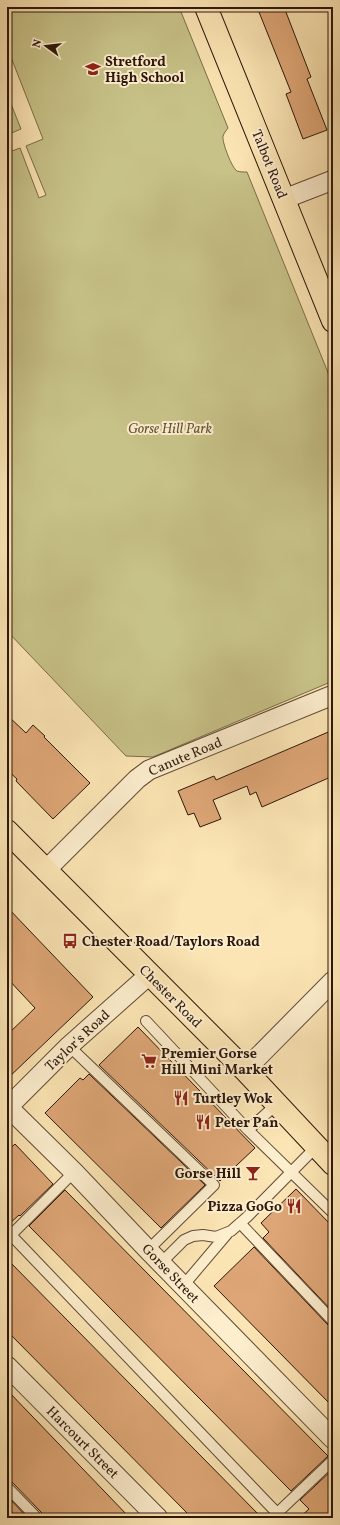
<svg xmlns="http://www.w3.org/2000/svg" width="340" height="1525" viewBox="0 0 340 1525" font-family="Vollkorn,serif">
  <rect width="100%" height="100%" fill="#fce5b4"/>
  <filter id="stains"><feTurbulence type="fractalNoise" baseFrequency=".005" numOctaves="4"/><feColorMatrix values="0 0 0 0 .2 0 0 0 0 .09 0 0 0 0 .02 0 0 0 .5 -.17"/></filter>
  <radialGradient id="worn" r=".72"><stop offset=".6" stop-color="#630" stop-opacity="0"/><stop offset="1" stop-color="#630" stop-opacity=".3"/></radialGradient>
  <path fill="#c7c288" stroke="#7a6c4a" d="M7,7H179L228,128C226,131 224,133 223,136C222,143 232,168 237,171C240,172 243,172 247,172L333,385V681L153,757L126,756L7,631V153L20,148L39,198L46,195L26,146L43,139L7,47Z
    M7,94L21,129L7,135Z"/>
  <path fill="#dea676" stroke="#2c170c" d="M257,7H284L311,77L307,79L327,130L303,139L286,94L291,92Z
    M7,715L26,733L33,725L45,736L44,737L90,783L53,819L16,781L17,779L7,770Z
    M333,730V776L262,807L256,792L250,795L247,786L213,800L221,819L200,827L194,813L188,815L178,791L214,776L216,780Z
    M7,907L93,997L7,1079V1035L35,1008L7,978Z
    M138,1027L255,1148L220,1181L99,1065Z
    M89,1074L205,1185L161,1228L45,1113L80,1078L83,1080Z
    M15,1144L53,1184L20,1216L19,1215L7,1226V1151Z
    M296,1189L333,1227V1312L263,1238L269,1232L261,1223Z
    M65,1190L328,1456L291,1491L29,1226Z
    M254,1247L328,1325L333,1327V1407L214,1286Z
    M7,1259L262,1518H192L7,1331Z
    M7,1390L130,1518H43L42,1513L12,1482L7,1481Z
    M333,1469V1518H299L309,1509L300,1500Z
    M7,1496L28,1518H7Z"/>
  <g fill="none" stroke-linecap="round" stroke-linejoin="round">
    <defs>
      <path id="service" d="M146,1021L248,1130L333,1213
        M69,1046L214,1185L148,1250
        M248,1130L277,1104
        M240,1223L333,1321
        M11,1235L277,1513
        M7,1239L74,1172
        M161,1263L184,1240L193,1236L203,1235L216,1237L231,1231L247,1217L316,1147
        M183,1286L227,1234
        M7,1487L37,1518
        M272,1518L333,1460"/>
      <path id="minor" d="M284,199L333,180
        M45,871L137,779L149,770L333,695
        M245,1070L333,981
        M8,1107L74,1172L148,1250L333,1439
        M7,1108L69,1046L149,975
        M7,1366L158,1518"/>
      <path id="primary" d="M206,7L333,321"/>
      <path id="trunk" d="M7,831L245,1070L333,1164"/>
    </defs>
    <use href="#service" stroke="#604a36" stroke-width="12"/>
    <use href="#minor" stroke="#604a36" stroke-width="21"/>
    <use href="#primary" stroke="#2c170c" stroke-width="24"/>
    <use href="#trunk" stroke="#2c170c" stroke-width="24"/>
    <use href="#service" stroke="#fdeece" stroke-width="10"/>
    <use href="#minor" stroke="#fdeece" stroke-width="19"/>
    <use href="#primary" stroke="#fce5b4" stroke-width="22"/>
    <use href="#trunk" stroke="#fce5b4" stroke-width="22"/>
  </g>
  <defs>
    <symbol id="school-bare" viewBox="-9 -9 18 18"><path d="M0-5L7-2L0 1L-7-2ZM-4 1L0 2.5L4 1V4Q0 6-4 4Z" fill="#8f2418" stroke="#fdeece" stroke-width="2.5" paint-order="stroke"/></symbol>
    <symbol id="bus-bare" viewBox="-9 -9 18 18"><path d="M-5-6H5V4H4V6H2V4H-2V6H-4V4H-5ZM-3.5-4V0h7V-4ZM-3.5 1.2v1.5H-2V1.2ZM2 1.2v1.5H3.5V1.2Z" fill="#8f2418" stroke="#fdeece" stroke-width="2.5" paint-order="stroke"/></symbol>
    <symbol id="supermarket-bare" viewBox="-9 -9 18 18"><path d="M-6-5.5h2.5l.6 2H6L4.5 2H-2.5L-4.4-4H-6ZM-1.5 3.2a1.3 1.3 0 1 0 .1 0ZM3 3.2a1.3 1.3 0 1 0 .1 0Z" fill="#8f2418" stroke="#fdeece" stroke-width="2.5" paint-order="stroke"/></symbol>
    <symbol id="restaurant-bare" viewBox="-9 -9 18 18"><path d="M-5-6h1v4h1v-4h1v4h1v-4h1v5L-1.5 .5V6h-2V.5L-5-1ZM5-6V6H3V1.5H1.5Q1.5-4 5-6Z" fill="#8f2418" stroke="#fdeece" stroke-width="2.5" paint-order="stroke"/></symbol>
    <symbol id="bar-bare" viewBox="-9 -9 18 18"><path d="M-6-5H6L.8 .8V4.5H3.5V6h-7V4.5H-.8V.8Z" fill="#8f2418" stroke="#fdeece" stroke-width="2.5" paint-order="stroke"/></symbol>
  </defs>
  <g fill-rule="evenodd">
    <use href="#school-bare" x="82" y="58" width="22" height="22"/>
    <use href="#bus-bare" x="59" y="930" width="22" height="22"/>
    <use href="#supermarket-bare" x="138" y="1050" width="22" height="22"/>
    <use href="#restaurant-bare" x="170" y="1087" width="22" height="22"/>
    <use href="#restaurant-bare" x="192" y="1111" width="22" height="22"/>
    <use href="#bar-bare" x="242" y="1162" width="22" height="22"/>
    <use href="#restaurant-bare" x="283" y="1195" width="22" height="22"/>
  </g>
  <g text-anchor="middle" stroke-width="4" stroke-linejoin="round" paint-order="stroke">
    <g font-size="14" font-weight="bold" fill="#2c170c" stroke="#fdeece" text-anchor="start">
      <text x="105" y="66">Stretford<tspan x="105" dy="16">High School</tspan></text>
      <text x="82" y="946">Chester Road/Taylors Road</text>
      <text x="161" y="1058">Premier Gorse<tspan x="161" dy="16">Hill Mini Market</tspan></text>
      <text x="193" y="1103">Turtley Wok</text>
      <text x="215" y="1127">Peter Pan</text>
      <text x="241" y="1178" text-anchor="end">Gorse Hill</text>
      <text x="282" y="1211" text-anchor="end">Pizza GoGo</text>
    </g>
    <g font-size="14" fill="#2c170c" stroke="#fdeece">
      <text transform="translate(270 164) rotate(68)" y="5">Talbot Road</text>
      <text transform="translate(185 756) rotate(-23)" y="5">Canute Road</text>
      <text transform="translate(171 996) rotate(45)" y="5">Chester Road</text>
      <text transform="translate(77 1040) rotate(-43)" y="5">Taylor's Road</text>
      <text transform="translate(171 1273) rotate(46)" y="5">Gorse Street</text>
      <text transform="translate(83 1442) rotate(45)" y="5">Harcourt Street</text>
    </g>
    <g font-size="14" font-style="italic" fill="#625337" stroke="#fdeece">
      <text x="170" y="433">Gorse Hill Park</text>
    </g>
  </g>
  <rect width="340" height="1525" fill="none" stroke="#fce5b4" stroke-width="24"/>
  <rect x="8" y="8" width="324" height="1509" fill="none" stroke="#2c170c" stroke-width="2"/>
  <rect x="12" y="12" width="316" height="1501" fill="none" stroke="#2c170c"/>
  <g transform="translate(46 46) rotate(285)" stroke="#fdeece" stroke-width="3" paint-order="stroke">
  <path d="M0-3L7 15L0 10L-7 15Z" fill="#2c170c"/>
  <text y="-6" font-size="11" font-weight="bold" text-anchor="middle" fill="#2c170c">N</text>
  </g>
  <rect width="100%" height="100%" filter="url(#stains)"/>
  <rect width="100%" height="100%" fill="url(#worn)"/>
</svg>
